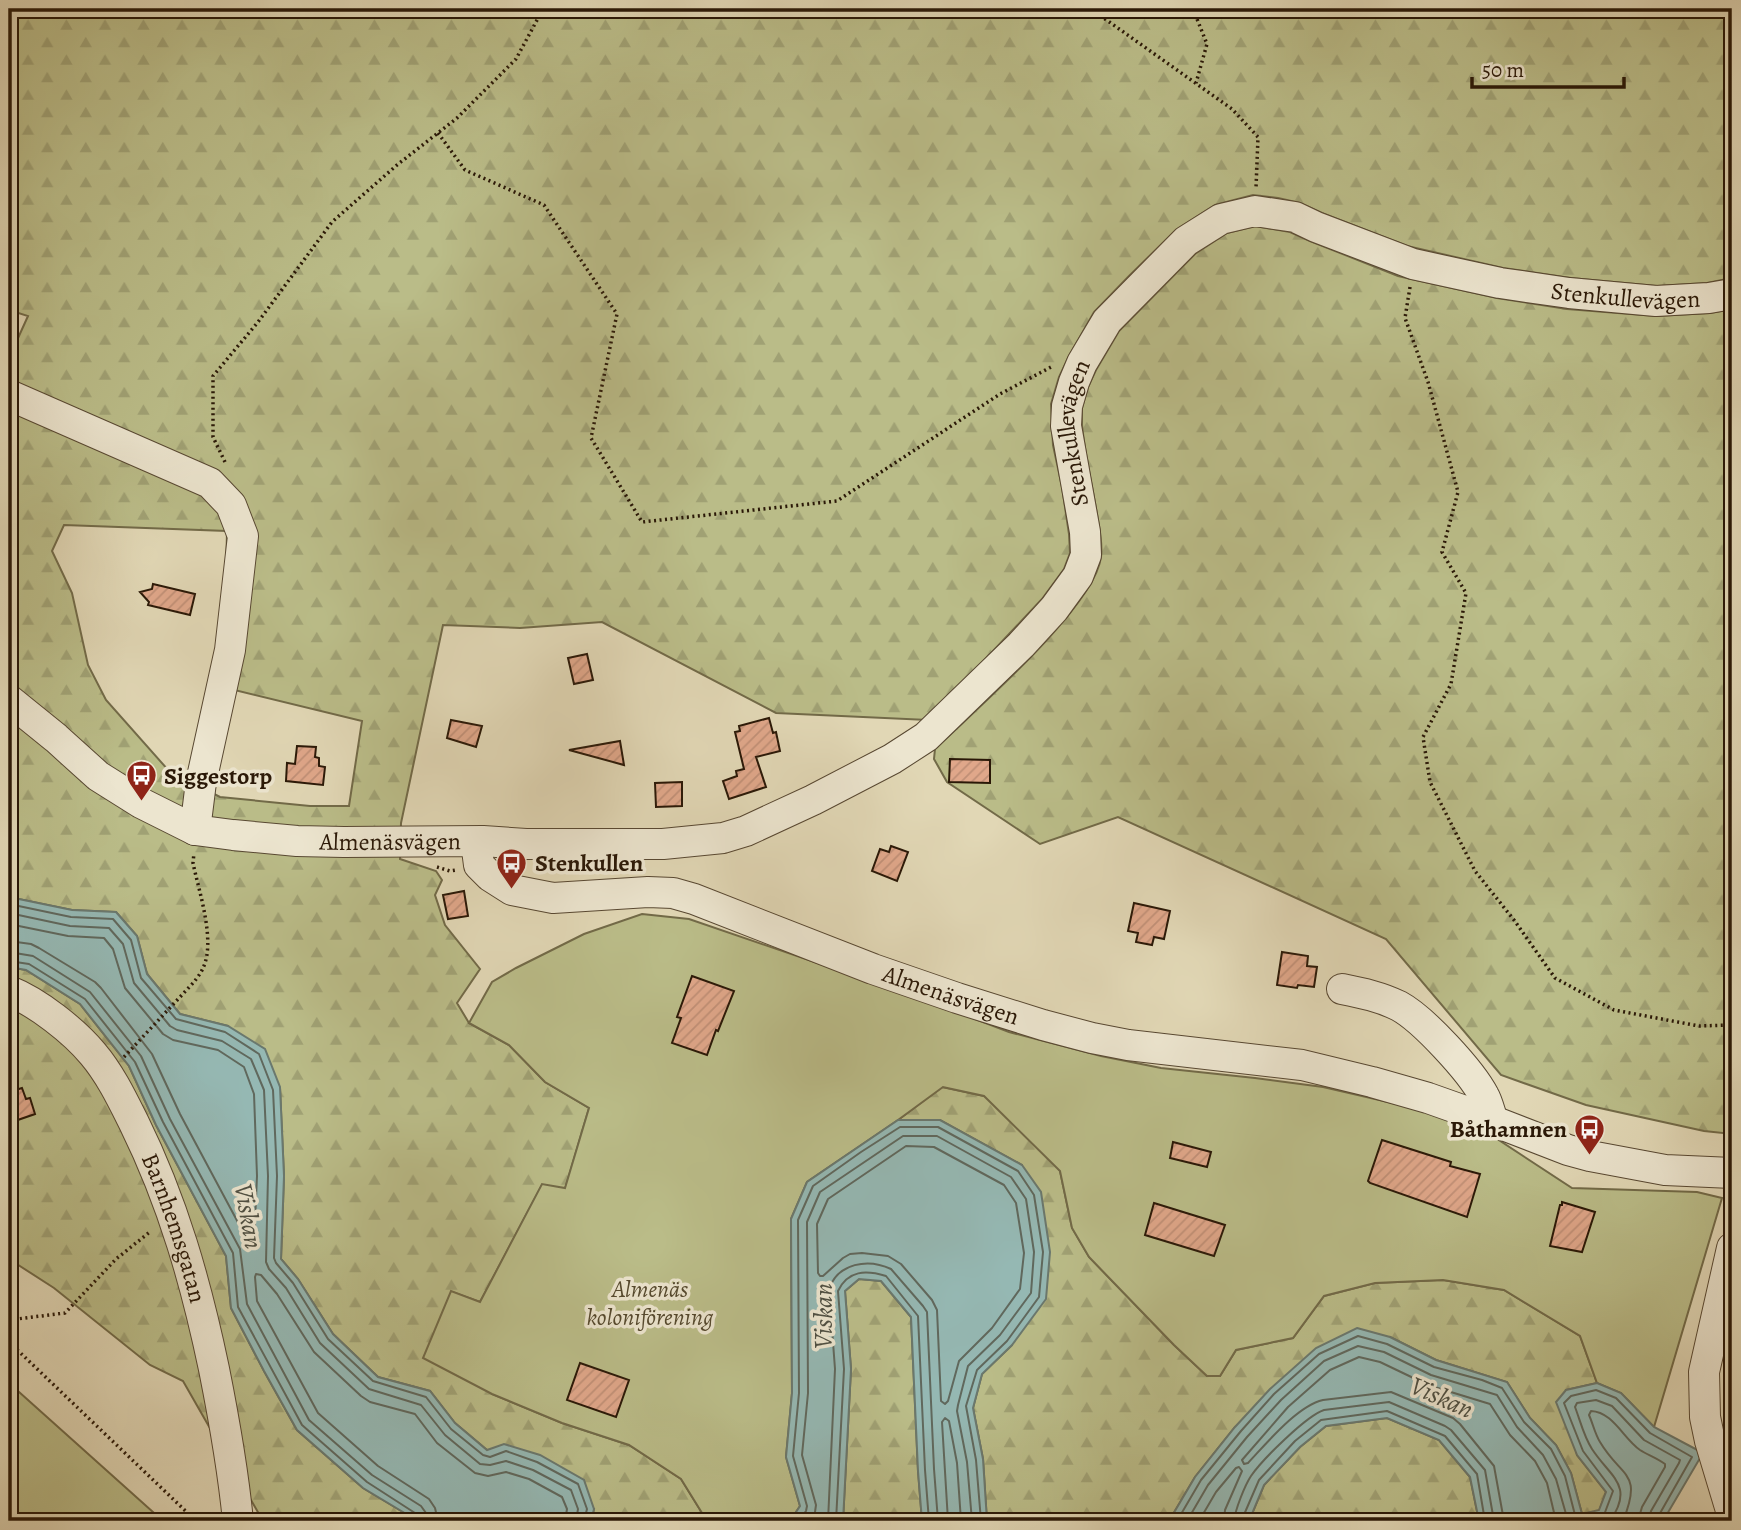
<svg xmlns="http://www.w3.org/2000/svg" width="1741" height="1530" viewBox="0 0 1741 1530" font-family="Alegreya,serif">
  <defs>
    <pattern id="forest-firs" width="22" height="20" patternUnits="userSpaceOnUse" patternTransform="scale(1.75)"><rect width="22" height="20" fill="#babc88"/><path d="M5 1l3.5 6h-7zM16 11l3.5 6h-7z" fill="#a0a174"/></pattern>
    <pattern id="building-hatch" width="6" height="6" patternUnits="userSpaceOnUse" patternTransform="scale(1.75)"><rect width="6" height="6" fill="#e0a78a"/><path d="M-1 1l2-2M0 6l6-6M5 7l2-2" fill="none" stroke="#c08f76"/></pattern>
  </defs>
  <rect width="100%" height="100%" fill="#e1d7b5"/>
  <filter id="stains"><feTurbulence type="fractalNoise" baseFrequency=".00286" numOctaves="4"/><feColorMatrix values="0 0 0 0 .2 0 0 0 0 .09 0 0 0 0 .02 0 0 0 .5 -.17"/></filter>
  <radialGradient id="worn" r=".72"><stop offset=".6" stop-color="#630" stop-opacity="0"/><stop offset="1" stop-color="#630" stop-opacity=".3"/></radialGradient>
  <path fill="url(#forest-firs)" stroke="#726a48" stroke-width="2" fill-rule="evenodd" d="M9,9H1732V278L1707,283L1657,286L1571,278L1503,268L1407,246L1322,213L1300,203L1278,198L1253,195L1215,205L1176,230L1129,276L1094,312L1069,356L1059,377L1051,404L1053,445L1062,487L1069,534L1070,553L1064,569L1042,599L928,720L776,713L602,622L520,628L443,625L401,823L400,859L436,871L442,880L435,895L445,925L480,969L457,1003L469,1023L509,1045L545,1082L589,1108L565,1189L542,1185L480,1302L452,1292L492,1394L562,1423L629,1445L681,1479L707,1521H591L594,1509L487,1450L455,1423L430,1391L378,1377L333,1334L298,1279L281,1259L284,1176L280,1088L228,1026L180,1014L147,974L137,936L116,912L72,910L9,897V358L28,316L9,310ZM64,525L227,531L226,575L214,685L362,721L349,806H310L220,797L169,771L106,700L88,665L72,593L52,551Z
    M1255,226L1290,232L1310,241L1398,276L1497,298L1567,309L1656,316L1710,313L1732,309V1134L1704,1131L1586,1105L1501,1075L1386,939L1118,817L1040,844L947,782L934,759L935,749C974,711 1095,607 1101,557C1103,543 1099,527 1097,514C1092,484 1085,455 1082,425V408L1088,387L1096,370L1119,331L1195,254L1227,233Z
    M9,967L26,970L80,1004L129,1066L156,1125L226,1256L231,1308L264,1371L297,1430L363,1488L418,1521H263L183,1381L150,1365L54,1288L9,1259Z
    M942,1087L984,1096L1033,1127L1060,1171L1072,1228L1089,1257L1174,1345L1207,1376H1220L1236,1350L1293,1338L1324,1296L1375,1283L1443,1280L1504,1290L1580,1336L1597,1383L1566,1390L1577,1455L1606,1492L1599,1511L1582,1514L1571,1473L1556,1445L1530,1418L1507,1382L1436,1360L1390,1337L1235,1427L1195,1477L1169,1521H987L983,1459L973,1408L982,1374L1012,1345L1022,1165L940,1120H898Z
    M859,1279L881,1281L911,1317L918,1471L922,1521H843L851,1369L845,1291Z
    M1387,1418L1439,1440L1470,1477L1479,1521H1249L1264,1485L1300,1447L1326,1426Z"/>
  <path fill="#babc88" stroke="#726a48" stroke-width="2" d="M642,914L689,919L928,1001L1009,1032L1101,1056L1161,1068L1255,1078L1323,1087L1414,1108L1491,1135L1572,1188L1697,1192L1722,1198L1654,1427L1621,1393L1597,1383L1580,1336L1504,1290L1443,1280L1375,1283L1324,1296L1293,1338L1236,1350L1220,1376H1207L1174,1345L1089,1257L1072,1228L1060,1171L984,1096L943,1087L898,1120L807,1182L791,1219L792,1393L786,1457L800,1506L790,1521H707L681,1479L629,1445L562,1423L492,1394L423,1358L451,1291L480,1302L542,1184L565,1188L589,1108L545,1082L509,1045L469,1023L492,982L516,968L584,934Z
    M9,1383L163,1521H9Z"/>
  <path fill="#95b8b3" stroke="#6a786e" stroke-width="2" d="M9,897L72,910L116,912L137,936L147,974L180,1014L228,1026L265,1049L280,1087L284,1176L281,1259L298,1279L333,1334L378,1377L430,1391L455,1423L487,1450L504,1444L540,1455L584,1480L594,1509L591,1521H418L363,1488L297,1430L264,1371L231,1308L226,1256L156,1125L129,1066L80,1004L26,970L9,967Z
    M898,1120H940L1022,1165L1041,1192L1050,1252L1046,1299L1012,1345L982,1374L973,1408L983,1459L987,1521H922L918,1471L911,1317L881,1281L859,1279L845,1291L851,1369L843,1521H790L800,1506L786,1457L792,1393L791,1219L807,1182Z
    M1357,1328L1390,1337L1436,1360L1507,1382L1530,1418L1556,1445L1571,1473L1582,1514L1599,1510L1606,1492L1577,1455L1556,1402L1566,1390L1597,1383L1621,1393L1654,1427L1703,1453L1663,1521H1479L1470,1477L1439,1440L1387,1418L1326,1426L1300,1447L1264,1485L1249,1521H1169L1195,1477L1235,1427L1270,1389L1316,1348Z"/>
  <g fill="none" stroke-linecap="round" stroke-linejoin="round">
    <path stroke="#60685d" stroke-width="2" d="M9,904L71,917L113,919L131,940L141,978L176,1019L225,1032L259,1054L273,1090L277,1176L274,1258L276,1263L293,1283L328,1339L373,1381L426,1397L451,1429L483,1455L490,1457L506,1451L537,1462L578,1484L587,1509L584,1521
      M9,913L70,926L109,928L123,944L134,983L170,1026L177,1030L222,1041L251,1059L264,1090L268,1176L266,1262L269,1269L286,1288L320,1343L369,1389L421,1405L445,1435L480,1464L490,1465L506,1461L533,1470L571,1490L578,1509L576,1521
      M9,924L68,936L104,938L113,949L125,988L163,1034L173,1040L218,1050L244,1067L254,1094L257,1176L254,1244L249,1243L180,1114L152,1054L101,988L95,982L39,948L31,944L9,941
      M9,952L33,956L90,992L141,1056L170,1119L240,1249L247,1304L309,1420L372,1475L421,1506L426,1513L427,1521
      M9,961L29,964L85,999L135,1062L163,1122L233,1253L238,1307L302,1425L367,1482L415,1513L418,1517V1521
      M906,1146L934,1147L1004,1185L1016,1203L1024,1253L1020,1289L992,1328L959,1361L948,1401L945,1404L941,1401L937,1310L932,1300L901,1264L888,1256L862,1253L850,1254L843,1258L823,1276H820L818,1273L817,1224L828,1199Z
      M438,1521L435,1508L429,1499L378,1466L318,1413L257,1301L255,1277L256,1274L261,1275L277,1294L314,1352L361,1396L370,1402L415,1414L437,1443L475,1473L488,1476L506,1472L529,1479L562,1497L567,1509L565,1521
      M798,1521L806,1511L807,1506L793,1456L799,1393L798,1220L813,1186L861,1152L900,1127H938L1018,1171L1034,1195L1043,1252L1039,1297L1007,1341L977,1370L966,1406L976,1460L981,1521
      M809,1521L815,1512L816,1505L802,1455L808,1393L807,1222L820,1192L903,1136H937L1011,1177L1026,1199L1034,1252L1031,1293L1000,1335L968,1366L958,1405L957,1411L967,1462L972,1521
      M828,1521L835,1369L829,1289C838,1263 868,1258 891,1269L923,1306L927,1312L934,1469L938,1521
      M836,1521L844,1369L838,1291C848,1270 866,1270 886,1276L918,1316L925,1470L929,1521
      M948,1521L942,1422L945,1418L949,1421L957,1463L961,1521
      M1177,1521L1201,1480L1241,1431L1274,1394L1319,1354L1358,1336L1387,1344L1434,1367L1482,1380L1502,1388L1524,1422L1551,1449L1565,1476L1575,1515L1581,1521L1604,1515L1613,1491L1583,1451L1564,1403L1571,1396L1596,1390L1616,1398L1650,1433L1692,1457L1659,1515L1658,1521
      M1187,1521L1208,1485L1247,1437L1281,1400L1324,1361L1358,1346L1384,1352L1431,1375L1497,1395L1517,1427L1543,1455L1556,1479L1568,1521
      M1199,1521L1216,1492L1236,1468L1239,1467L1242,1471L1225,1510L1224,1521
      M1234,1521C1235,1510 1245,1485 1251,1476C1262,1460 1306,1416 1324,1410L1389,1402L1445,1426L1451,1430L1485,1470L1494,1521
      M1243,1521V1517L1259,1480L1295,1441L1321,1420L1387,1411L1445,1436L1477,1474L1485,1521
      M1504,1521L1494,1466L1460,1424L1453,1418L1391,1392L1323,1400C1297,1406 1266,1444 1248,1463L1244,1464L1242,1460L1288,1407L1330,1370L1359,1357L1380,1362L1428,1385L1490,1404L1510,1435L1535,1461L1547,1483L1556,1521
      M1610,1521C1635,1485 1610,1477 1592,1449C1584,1437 1580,1420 1575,1407L1577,1403L1596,1400L1612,1406L1644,1440L1680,1460L1679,1463L1651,1511L1649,1521
      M1623,1521C1643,1471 1622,1479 1600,1442C1595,1434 1593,1424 1589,1415L1591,1411C1613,1412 1623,1438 1640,1450C1648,1455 1657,1458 1665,1464V1467L1642,1507L1638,1521"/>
  </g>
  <path fill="url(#building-hatch)" stroke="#2a1807" stroke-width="2" d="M153,584L195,594L190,615L148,605L149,602L140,592L152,589Z
    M587,654L593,680L574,684L568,658Z
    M769,718L773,733L776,732L780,751L756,757L766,787L729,799L723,781L737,776L736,771L744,769L735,732L740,731L739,726Z
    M451,720L482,726L476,747L447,738Z
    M620,741L624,765L569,750Z
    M297,746L316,747L315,757L319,758V766L325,767L323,785L286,781L287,763L295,764Z
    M950,759L990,760V783L949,782Z
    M682,782V806L656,807L655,783Z
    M891,846L908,852L897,881L872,871L880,849L889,852Z
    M464,891L468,916L448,919L443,895Z
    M1134,903L1170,911L1164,939L1154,937L1152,945L1136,942L1138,933L1128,931Z
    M1282,952L1308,956L1307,966L1317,967L1314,987L1298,985L1297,988L1277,985Z
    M692,976L734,991L718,1031L716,1030L707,1055L672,1043L681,1018L677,1017Z
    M22,1088L26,1099L30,1098L35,1114L9,1123V1092Z
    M1382,1140L1451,1162L1450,1166L1480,1174L1467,1217L1370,1183L1368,1181Z
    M1173,1142L1211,1152L1207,1167L1170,1158Z
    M1562,1202L1595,1212L1582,1252L1550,1246L1560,1205H1562Z
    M1154,1203L1225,1225L1214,1256L1145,1235Z
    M580,1363L629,1380L616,1417L567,1400Z"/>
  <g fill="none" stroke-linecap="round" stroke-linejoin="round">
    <defs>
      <g id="minor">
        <path d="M9,395L210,483L231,505L243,536L230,650L201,782L195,830"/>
        <path id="s1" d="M9,700L56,738L98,776L141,803L195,830L233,835L297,841L344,842L483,841L526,844H663L723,838L746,831L813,800L892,759L926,737L1021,645L1054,609L1078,576L1086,555L1085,532L1066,426L1067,406L1074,382L1082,363L1107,321L1186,241L1221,219L1255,211L1295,217L1316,227L1413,264L1500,283L1569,293L1656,301L1709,298L1732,294"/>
        <path id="s2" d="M476,842L479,865L490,876L512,890L553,898L648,892L673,893L694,899L873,969L957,998L1043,1025L1092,1038L1128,1045L1302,1065L1372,1082L1428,1098L1493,1121L1568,1150L1590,1156L1665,1170L1732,1173"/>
        <path d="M1342,989C1362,993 1381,997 1399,1006C1423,1019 1471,1071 1484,1096C1488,1103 1490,1113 1493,1121"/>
        <path id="s3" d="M9,991C37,1002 74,1031 93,1054C110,1074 122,1099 134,1123C173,1202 196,1283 214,1369C224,1419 233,1470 238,1521"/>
        <path d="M1732,1248L1704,1372L1705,1417L1710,1441L1732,1514"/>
      </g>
    </defs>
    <use href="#minor" stroke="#584832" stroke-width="32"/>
    <path stroke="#2a1807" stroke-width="3.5" stroke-dasharray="2 3.5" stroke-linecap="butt" d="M1091,9L1232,109L1258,137L1256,188
      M1193,9L1207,44L1196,83
      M438,133L465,170L544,205L617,314L591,438L642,522L837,501L1000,394L1053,366
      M1410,287L1405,318L1428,382L1458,492L1442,552L1466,593L1451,684L1423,737L1430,782L1475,871L1514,920L1555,978L1614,1010L1699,1026L1732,1025
      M225,462L213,437V376L258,322L332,222L397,165L457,118L516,59L543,9
      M437,867L450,871L456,870
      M124,1057L194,982C197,978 201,973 203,968C216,941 199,892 193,863L194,853
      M9,1320L65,1313L116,1259L151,1231
      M9,1342L196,1521"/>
    <use href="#minor" stroke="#ece5cf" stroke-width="30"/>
  </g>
  <defs>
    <symbol id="bus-pin" viewBox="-11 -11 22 30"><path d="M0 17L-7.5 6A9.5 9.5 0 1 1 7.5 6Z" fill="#8f2418" stroke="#ece5cf"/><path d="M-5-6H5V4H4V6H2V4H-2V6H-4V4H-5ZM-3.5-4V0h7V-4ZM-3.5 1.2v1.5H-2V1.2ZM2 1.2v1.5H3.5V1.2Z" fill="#fff"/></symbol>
  </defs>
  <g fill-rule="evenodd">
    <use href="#bus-pin" x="124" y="758" width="35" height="47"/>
    <use href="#bus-pin" x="494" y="846" width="35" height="47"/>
    <use href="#bus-pin" x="1572" y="1112" width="35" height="47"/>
  </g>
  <g text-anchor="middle" stroke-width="7" stroke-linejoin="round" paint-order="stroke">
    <g font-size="24" fill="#2a1807" stroke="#ece5cf">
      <text dy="8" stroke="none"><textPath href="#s1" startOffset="2046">Stenkullevägen</textPath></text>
      <text dy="8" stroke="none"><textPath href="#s1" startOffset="1353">Stenkullevägen</textPath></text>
      <text dy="8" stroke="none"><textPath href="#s1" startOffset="424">Almenäsvägen</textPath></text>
      <text dy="8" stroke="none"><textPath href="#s2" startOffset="523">Almenäsvägen</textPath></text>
      <text dy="8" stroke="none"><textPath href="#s3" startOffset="299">Barnhemsgatan</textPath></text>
    </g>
    <g font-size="24" font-weight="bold" fill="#2a1807" stroke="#ece5cf" text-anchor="start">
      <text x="164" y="784">Siggestorp</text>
      <text x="535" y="871">Stenkullen</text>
      <text x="1567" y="1137" text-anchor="end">Båthamnen</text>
    </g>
    <g font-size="24" font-style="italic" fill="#55492e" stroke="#ece5cf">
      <text x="650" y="1297">Almenäs<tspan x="650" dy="28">koloniförening</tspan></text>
    </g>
    <g font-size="26" font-style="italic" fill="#4f5043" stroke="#ece5cf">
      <text transform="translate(249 1216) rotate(80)" y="9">Viskan</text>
      <text transform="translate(823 1316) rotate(-90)" y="9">Viskan</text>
      <text transform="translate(1442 1397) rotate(24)" y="9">Viskan</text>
    </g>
  </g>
  <rect width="1741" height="1530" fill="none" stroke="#e1d7b5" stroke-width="35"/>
  <rect x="10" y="10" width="1720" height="1509" fill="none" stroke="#2a1807" stroke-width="3.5"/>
  <rect x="18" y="18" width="1706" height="1495" fill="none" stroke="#2a1807" stroke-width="2"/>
  <path d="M1472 77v10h152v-10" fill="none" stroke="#2a1807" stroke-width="3.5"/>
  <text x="1482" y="77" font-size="21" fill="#2a1807" stroke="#ece5cf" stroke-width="5" paint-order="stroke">50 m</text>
  <rect width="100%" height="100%" filter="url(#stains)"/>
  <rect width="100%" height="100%" fill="url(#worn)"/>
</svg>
